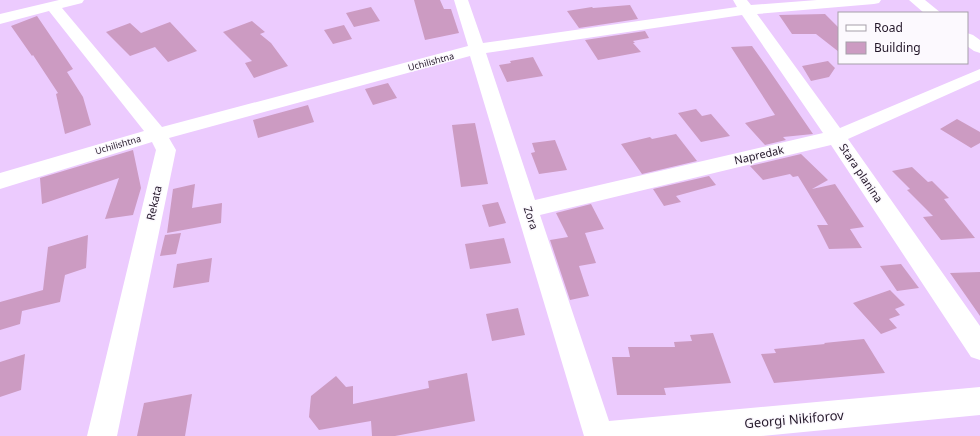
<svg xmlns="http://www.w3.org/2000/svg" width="980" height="436" viewBox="0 0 980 436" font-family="'Noto Sans',sans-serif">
  <rect width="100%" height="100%" fill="#eccbfe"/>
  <path fill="#cc9bc2" d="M414,0H440L444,9H451L459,33L425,40Z
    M630,5L638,19L579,28L567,11L592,7L593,8Z
    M371,7L380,21L354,27L346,13Z
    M825,14L839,28V52L816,34H792L779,15Z
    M37,16L73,69L67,72L83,97L91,125L65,134L56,94L58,93L33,55L32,56L11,26Z
    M252,21L265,32L260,34L271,43L288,66L254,78L245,63L252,61L223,32Z
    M170,22L197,51L168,62L155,47L130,56L106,32L130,23L141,33Z
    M344,25L352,39L333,44L324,30Z
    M645,31L649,38L633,41L635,43H633L641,52L598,60L585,40Z
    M752,46L767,67L813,134L783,137L786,140L765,145L745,123L775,115L731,47Z
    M533,57L543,76L507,82L499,65L511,63L510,61Z
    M828,61L835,68L829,77L811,81L802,66Z
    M388,83L397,98L373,105L365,89Z
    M308,105L314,122L258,138L253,120Z
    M696,109L702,116L711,114L730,136L701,142L678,113Z
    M957,119L980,132V143L971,148L940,129Z
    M475,123L488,184L461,187L452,125Z
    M676,134L697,161L642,174L621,144L650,137L652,139Z
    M555,140L567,170L539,174L531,153L535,152L532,143Z
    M133,150L141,188L133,215L105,219L119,178L42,204L40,178Z
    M801,154L828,180L812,189L835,184L864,227L850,229L862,248L829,249L817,225H828L798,176L793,177L790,174L763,180L750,166Z
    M912,167L928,182L932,181L949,198L944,199L975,238L941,240L923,217L933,216L907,190L910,189L892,171Z
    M709,176L716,185L676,196L681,202L664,206L653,189Z
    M195,184L192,208L222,203L221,223L167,233L173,189Z
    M498,202L506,223L489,227L482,205Z
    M591,204L604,229L585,233L596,263L579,266L589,296L570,300L550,240L568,237L556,213Z
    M181,233L176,254L160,256L165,235Z
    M88,235L86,268L65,275L60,302L22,311L20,324L0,330V302L43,290L48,247Z
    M504,238L511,263L470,269L465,244Z
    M212,258L209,282L173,288L177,264Z
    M901,264L919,288L897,291L880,266Z
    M980,272V316L950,273Z
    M890,290L905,305L895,309L900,315L889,319L897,328L881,334L853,303Z
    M518,308L525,335L492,341L486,314Z
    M713,333L731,383L664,388L666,395H617L612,357H630L628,347H675L674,342L692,341L690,335Z
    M864,339L885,373L774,383L761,354L776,353L774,349L825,344L824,343Z
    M25,354L21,390L0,397V362Z
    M467,373L475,421L395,436H372L371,421L319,430L309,417L311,396L336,376L346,387L353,386V404L429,388L428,381Z
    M192,394L185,436H137L144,403Z"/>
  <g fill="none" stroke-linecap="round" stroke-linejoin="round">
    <path fill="#fff" fill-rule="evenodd" d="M59,0H84L82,3L62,8L162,127L468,46L454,0H468L483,43L737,7L733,0H747L751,5L817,0H881L879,3L874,4L757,14L840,128L980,69V80L848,139L980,326V360L971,357L831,145L540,215L609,421L980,387V415L761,436H584L470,56L169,138L176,150L117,436H87L156,150L152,142L0,189V173L144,131L49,11L0,24V14ZM742,15L823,133L535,200L486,53Z
      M909,0H925L941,13H924Z
      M967,33L973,35L980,40V53L974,51L967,46Z"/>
  </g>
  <g text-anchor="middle" stroke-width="3" stroke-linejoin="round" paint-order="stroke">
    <g font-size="9" fill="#231729" stroke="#fcf9fe">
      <text transform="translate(431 62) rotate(-15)" y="3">Uchilishtna</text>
      <text transform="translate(118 145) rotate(-16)" y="3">Uchilishtna</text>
    </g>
    <g font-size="11" fill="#231729" stroke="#fcf9fe">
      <text transform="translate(759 155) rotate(-13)" y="4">Napredak</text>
      <text transform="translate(861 173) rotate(56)" y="4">Stara planina</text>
      <text transform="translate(154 203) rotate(-77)" y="4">Rekata</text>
      <text transform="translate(531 218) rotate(72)" y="4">Zora</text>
    </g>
    <g font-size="13" fill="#231729" stroke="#fcf9fe">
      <text transform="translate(794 419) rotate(-5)" y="5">Georgi Nikiforov</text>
    </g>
  </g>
  <rect x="838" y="12" width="130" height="52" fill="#fcf9fe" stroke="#a59fa9"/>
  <rect x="846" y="25" width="20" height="6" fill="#ffffff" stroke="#a59fa9"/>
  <text x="874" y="32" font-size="12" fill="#231729">Road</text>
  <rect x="846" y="42" width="20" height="12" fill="#cc9bc2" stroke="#a59fa9"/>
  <text x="874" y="52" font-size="12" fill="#231729">Building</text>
</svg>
